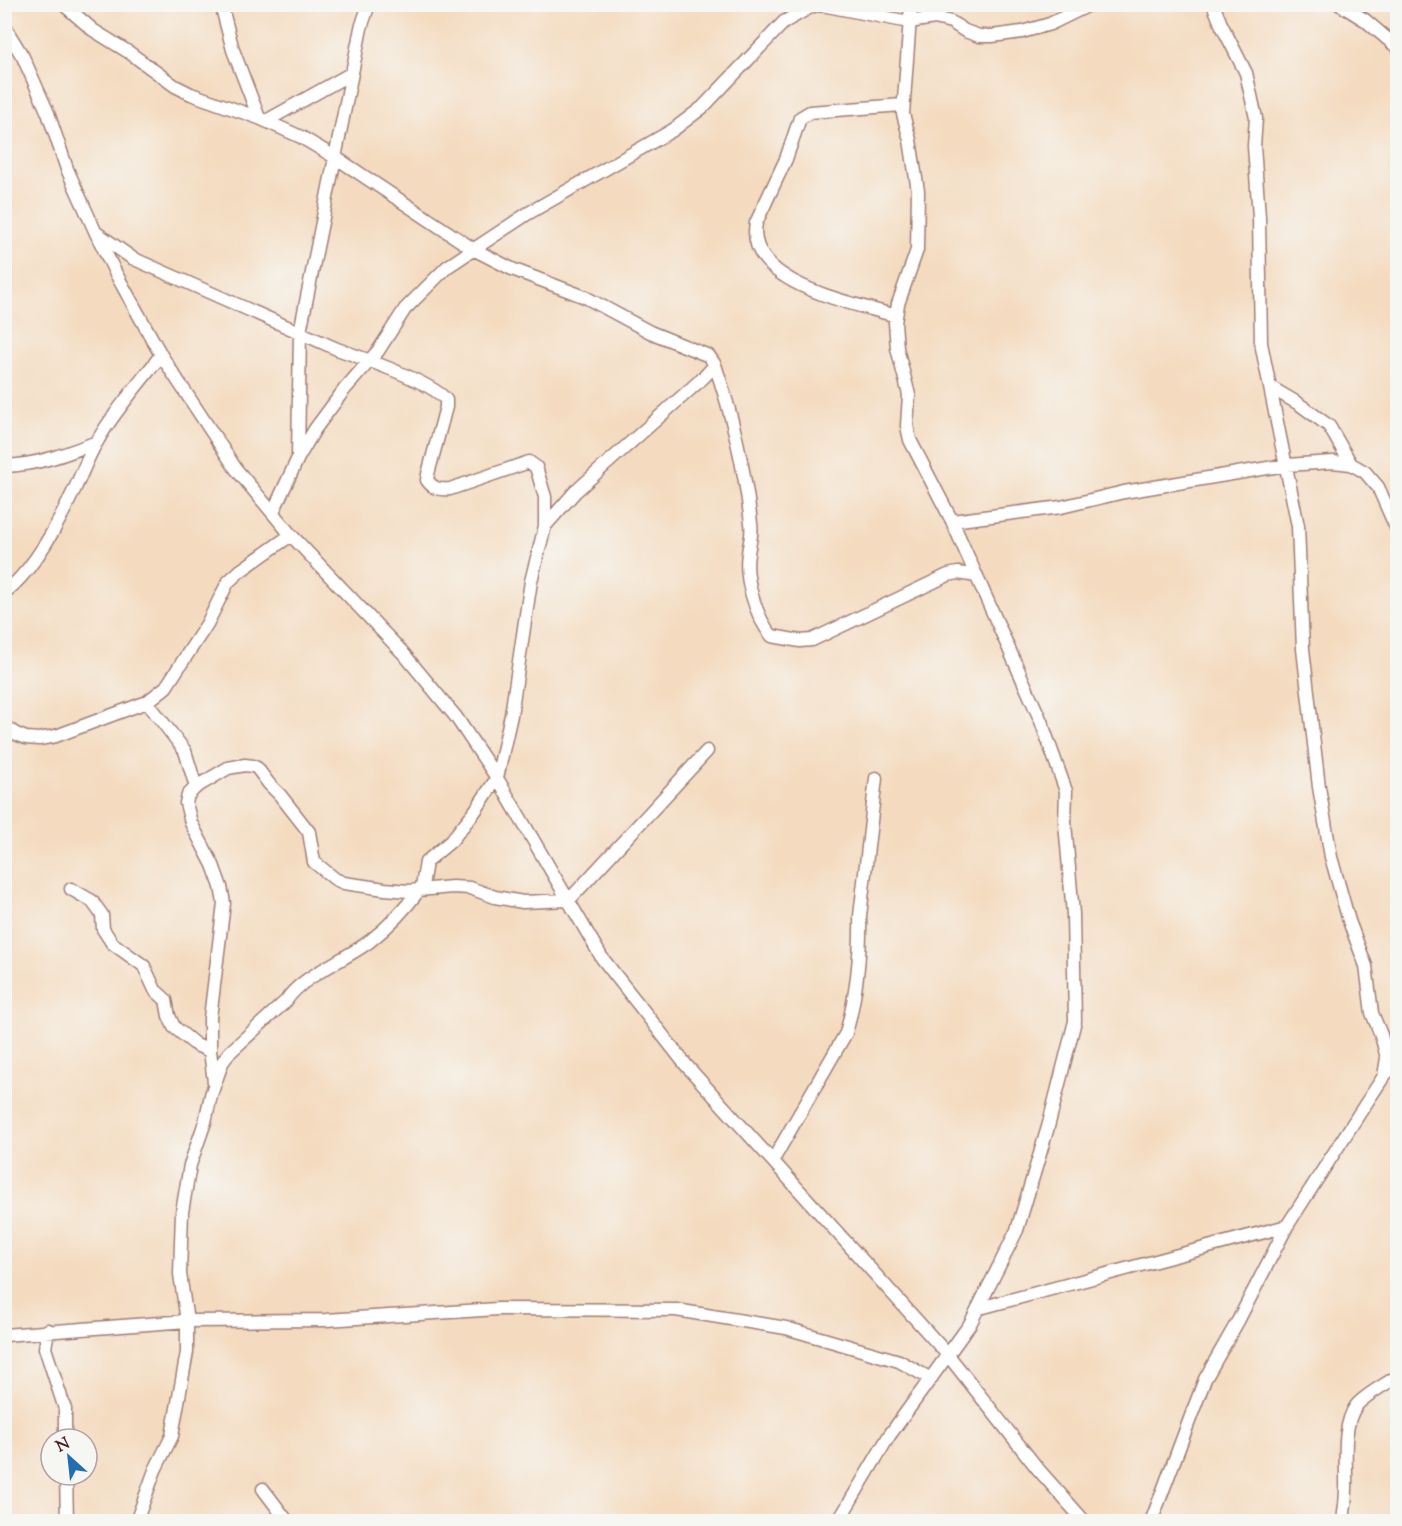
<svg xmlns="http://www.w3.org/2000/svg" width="1402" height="1526" viewBox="0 0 1402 1526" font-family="'Sorts Mill Goudy',serif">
  <rect width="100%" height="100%" fill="#f6f6f2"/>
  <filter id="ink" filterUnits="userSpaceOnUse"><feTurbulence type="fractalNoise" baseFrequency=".0167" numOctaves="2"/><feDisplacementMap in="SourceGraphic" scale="12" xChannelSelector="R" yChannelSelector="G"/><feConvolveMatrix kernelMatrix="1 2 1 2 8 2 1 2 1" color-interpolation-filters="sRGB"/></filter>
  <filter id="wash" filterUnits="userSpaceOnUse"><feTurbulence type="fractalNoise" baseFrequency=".008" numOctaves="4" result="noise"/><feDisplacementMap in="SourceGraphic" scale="24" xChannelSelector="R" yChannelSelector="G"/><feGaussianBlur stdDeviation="1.35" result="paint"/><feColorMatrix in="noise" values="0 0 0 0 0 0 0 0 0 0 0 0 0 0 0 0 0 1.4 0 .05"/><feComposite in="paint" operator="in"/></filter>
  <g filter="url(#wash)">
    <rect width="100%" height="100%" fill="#f4dbc0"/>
  </g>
  <g filter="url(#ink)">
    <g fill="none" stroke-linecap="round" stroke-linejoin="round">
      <defs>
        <path id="minor" d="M63,4L93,30L130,53L175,86L191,94L259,118L301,137L338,159L473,249L512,269L585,297L650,332L709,356L715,365L704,377L575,492L545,526L531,581L511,715L497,778L475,811L451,841L426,862L422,886L419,890C406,908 388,927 370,941C347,959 301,976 286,1001L229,1053L222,1063L211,1095L205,1122L190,1165L182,1212L180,1274L187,1321V1352L172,1436L155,1470L136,1522
          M221,4L233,50L259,118
          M1213,4L1221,24L1246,73L1256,118L1254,146L1259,217L1261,343L1298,526L1303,649L1319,787L1331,857L1349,921L1366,966L1372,1013L1381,1035L1387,1058L1384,1076
          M1339,4L1365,20L1398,48
          M4,26L23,57L48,113L67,169L95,231L115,272L161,355L236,469L291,535L403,653L456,717L497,778L602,958L686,1065L948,1355L1038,1469L1085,1522
          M266,121L352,73
          M98,234L132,258L337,349C360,357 434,383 446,400V407L428,474L427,480C433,489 440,490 450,489L529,462L536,467L545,497V526
          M896,316C854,303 744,284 756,223L786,159L800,118L810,112L902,105
          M715,365C732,414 745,472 751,523C753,535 749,543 748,554C744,578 756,618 772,636L800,641L812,640L948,575L958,573L977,576
          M1270,387L1299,404L1329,426L1351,464
          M298,457L300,332L361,28L369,4
          M4,466C38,465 66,454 97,442
          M273,512L298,458L315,429L344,390L378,351L405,309L447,267L527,214L673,130L703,107L784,22L807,9L816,5L827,6L909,22L935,18L951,22L965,31L979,36H992L1022,32L1050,24L1091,4
          M952,521L1061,507L1124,492L1286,465L1333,462L1351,464L1365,472L1378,487L1398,532
          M4,593C35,569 60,521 76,486C83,471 89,454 98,440C115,410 140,383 161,355
          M147,702L185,751L196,787
          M4,726L16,734L26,738L39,739L56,736L147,702L166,687L207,624L228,582L240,571L291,535
          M71,889L92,901L102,915L103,929L112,943L144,966L155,990L166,1000L169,1016L174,1027L196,1045L210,1051
          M214,1082L210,1051V1018L224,903L221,887L213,865L191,823L186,803L188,795L196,787L228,768L245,765L253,766L257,768L269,784L280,795L309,832L314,862L335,879L344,883L385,889L408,891L452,887L470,888L495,897L523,902L569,900L707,751
          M773,1160L846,1033C856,998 861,953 860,916L876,778
          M980,1308L1287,1226
          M48,1330L45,1348L65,1409V1439
          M4,1335L187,1321L326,1320L498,1309L676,1310L786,1328L899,1361L931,1379
          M66,1475L67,1522
          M263,1489L288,1522
          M838,1522L889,1436L970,1324L1017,1230L1048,1127L1075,1021L1073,914L1065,823L1066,791L1041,721L952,521L910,440L907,426L909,395L897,348L895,323L898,304L917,250L918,191L910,140L903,114L911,4
          M1151,1522L1205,1379L1238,1321L1287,1226L1359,1114L1384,1076L1398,1061
          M1343,1522C1344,1511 1346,1500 1346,1489C1347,1465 1341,1427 1356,1406C1366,1394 1385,1385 1398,1376"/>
      </defs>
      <use href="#minor" stroke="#9f7d76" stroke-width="15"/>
      <use href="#minor" stroke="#fff" stroke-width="12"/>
    </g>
  </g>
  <rect width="1402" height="1526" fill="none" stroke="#f6f6f2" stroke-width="24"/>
  <g transform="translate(69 1457) rotate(333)"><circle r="28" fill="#f6f6f2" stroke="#b1a0a2" stroke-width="1.5"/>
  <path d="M0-4.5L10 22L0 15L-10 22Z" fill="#1f6fb2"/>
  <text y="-9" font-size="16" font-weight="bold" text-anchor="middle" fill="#4a1f2b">N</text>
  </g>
</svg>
